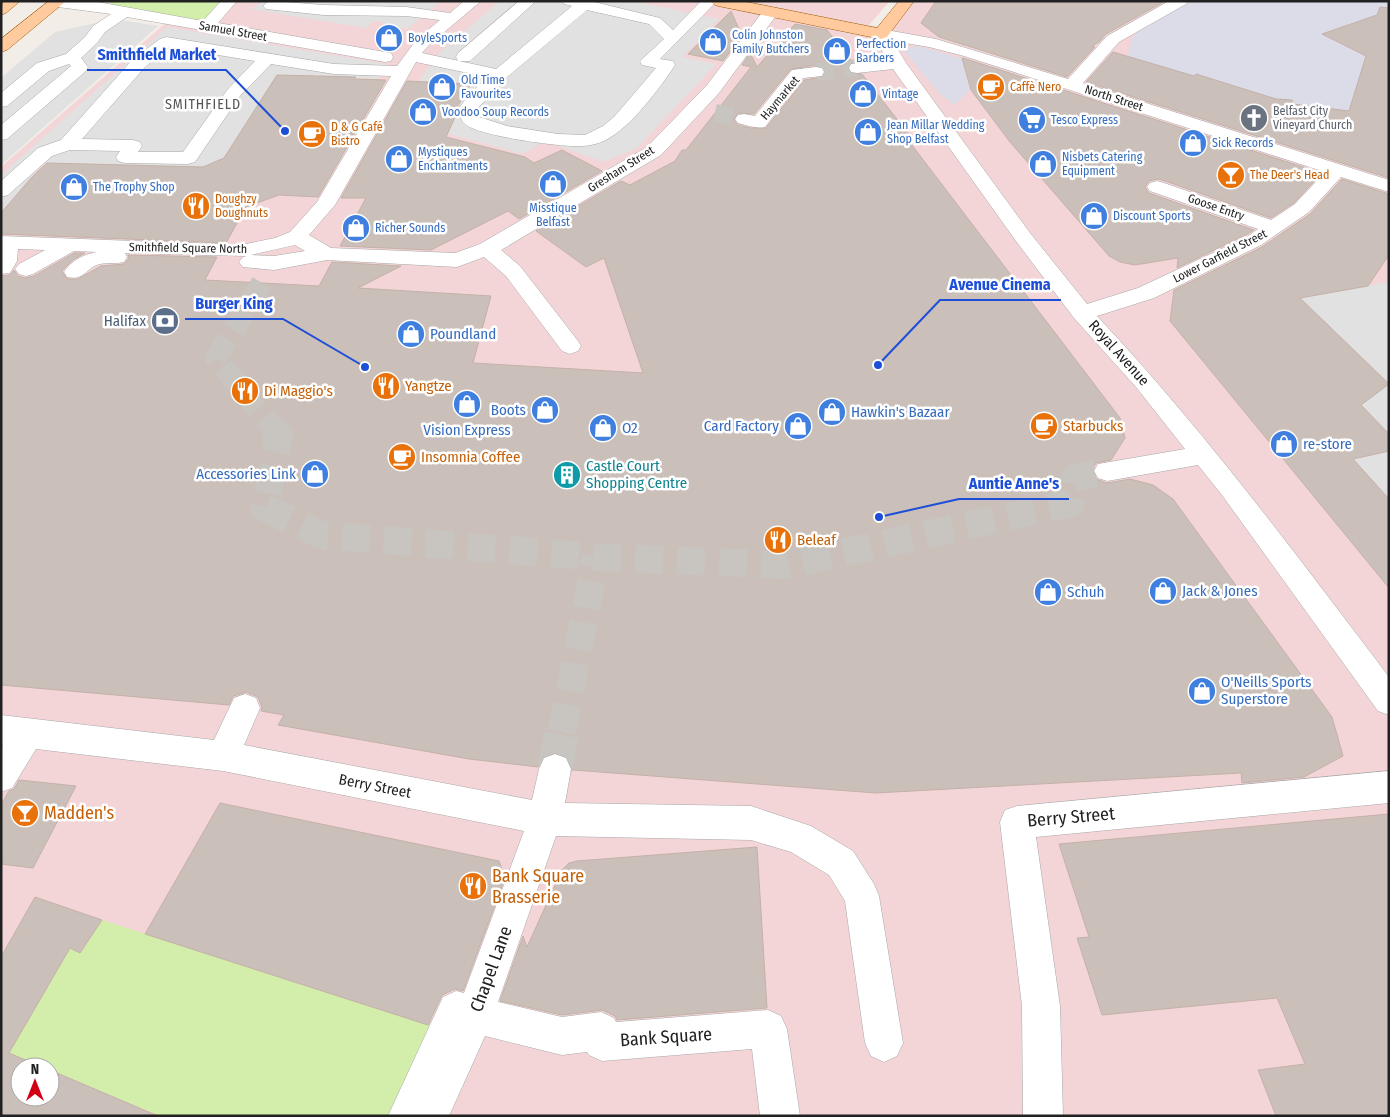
<svg xmlns="http://www.w3.org/2000/svg" width="1390" height="1117" viewBox="0 0 1390 1117" font-family="'Fira Sans Condensed',sans-serif">
  <rect width="100%" height="100%" fill="#f2ede7"/>
  <path fill="#f3d5d7" fill-rule="evenodd" d="M230,1H890L869,25L886,28L910,1H1389V1116H1V167L169,20ZM20,1067H50V1097H20Z"/>
  <path fill="#d2eeaa" d="M106,1H225L205,22L113,5Z
    M102,920L431,1026L391,1116H160L50,1070V1067H42L9,1053L70,948L81,953Z"/>
  <path fill="#e1e1e1" d="M263,1L284,4L288,1H441L407,29L384,24L382,21L372,22L366,28L251,9Z
    M500,1H632L719,19L682,57L716,64L637,148L603,162L545,141L523,154L445,133L470,84L418,82L440,52Z
    M114,19L158,26L1,165V78L55,32Z
    M167,27L386,64L378,79L277,75L224,158L203,167L43,163L4,210L1,209V175Z
    M1389,282V434L1362,405L1359,406L1353,395L1386,387L1379,374L1362,357H1358L1288,288L1331,292Z
    M1389,451V499L1353,459Z"/>
  <path fill="#dbdce8" d="M1192,1H1389V11L1323,34L1389,67L1380,115L1304,105L1294,108L1292,100L1262,97L1235,86L1196,75L1194,76L1128,56L1132,38L1140,30Z
    M918,46L984,65L994,70L985,72L968,82L970,90L954,105L939,93L904,51L906,48Z"/>
  <path fill="#cabfb9" stroke="#c4b1a8" fill-rule="evenodd" d="M936,1H1165L1106,34L1099,42L1092,46L1095,47L1067,77L939,37L921,23Z
    M1380,7L1389,8V178L1086,82L1113,52L1194,76L1196,74L1276,99L1292,100L1293,104L1349,111L1366,56L1322,34L1377,15Z
    M731,11L742,36L723,61L688,54Z
    M795,24L827,30L852,62L847,67L849,73L862,74L910,136H905L1120,418L1125,438L1111,460L1096,463L1092,470L1096,479L1107,483L1130,479L1153,485L1173,499L1332,717L1343,756L1304,777L1242,783L1241,773L876,793L573,770L568,757L556,752L543,756L538,767L469,759L278,725L284,715L261,711L262,707L258,697L246,692L233,696L229,705L1,685V276L10,275L14,270L18,276L25,278L34,276L74,253H85L73,260L62,271L67,279H78L101,266L124,264L129,258L128,255L217,257L205,280L319,286L332,262L401,266L358,288L491,296L473,363L643,373L604,258L586,267L536,231L621,181L630,185L675,161L682,150H686L751,67L742,65L750,53L757,67ZM816,65L824,67L826,71L824,77L804,80L766,128H751L738,125L734,120L738,113L754,114L791,69Z
    M962,58H963L1322,173L1294,203L1271,218L1165,181L1158,179L1149,181L1145,187L1149,193L1254,230L1246,235L1177,268L1178,258L1135,265L1120,262L1109,256L1010,142L971,90Z
    M277,75L356,77L354,79L386,80L318,197L279,195L246,207L226,243L1,234V213L32,177L47,163L203,167L224,158Z
    M407,81L471,84L456,109L457,113L446,137L525,157L534,163L562,150L602,171L519,219L508,211L431,250L340,246L366,198H341Z
    M1342,179L1389,194V255L1368,286L1300,298L1389,384L1361,405L1389,434V451L1353,459L1389,499V588L1170,321L1174,290L1262,247L1310,214Z
    M19,780L76,786L33,868L1,864V805L9,791L14,789Z
    M220,803L499,861L505,878L463,991L455,989L442,995L428,1025L145,934Z
    M1389,814V1116H1276L1258,1070L1305,1064L1277,998L1102,1015L1077,938L1089,937L1059,844Z
    M757,847L767,1008L617,1020L615,1016L602,1010L562,1015L500,1001L523,936L527,947L562,870L569,863L577,861Z
    M35,897L102,920L80,953L70,948L9,1053L42,1067H20V1097H50V1070L158,1116H1V957Z"/>
  <g fill="none" stroke-linecap="round" stroke-linejoin="round">
    <path stroke="#c8c4bf" stroke-width="18" stroke-dasharray="18 9" stroke-linecap="butt" d="M816,72L857,68
      M715,113L744,119"/>
    <path stroke="#c8c4bf" stroke-width="22" stroke-dasharray="22 11" stroke-linecap="butt" d="M262,283L216,358L273,428"/>
    <path stroke="#c8c4bf" stroke-width="28" stroke-dasharray="28 14" stroke-linecap="butt" d="M272,427L279,435L265,508L322,535L596,557L787,565L1071,503L1074,478L1107,471
      M562,732L596,557"/>
    <path stroke="#c8c4bf" stroke-width="35" stroke-dasharray="35 18" stroke-linecap="butt" d="M555,769L562,731"/>
    <defs>
      <path id="minor" d="M92,1L203,21L221,1H237L218,23L385,52L391,53L393,57L391,61L385,62L127,17L105,32L97,43L81,58L88,67L86,71L7,139L1,140V125L71,66L69,64L49,71L7,106L1,107V93L37,63L66,54L85,37L93,26L111,14L58,7L53,5L50,2Z
        M271,1L324,5L406,7L450,13L464,1H481L429,45L422,53L496,69L572,6L564,4L562,1H590L660,18L673,30L701,1H717L660,59L673,61L675,65C659,89 632,126 606,140C598,144 588,146 580,146C560,147 478,136 465,124C461,121 460,114 458,110L467,97L487,77L416,62L335,205L309,235L331,248L455,253L480,244L647,147L707,85L764,10H776L778,13L719,93L661,155L501,250L520,266L578,341L581,346L578,351L570,354L562,351L506,276L484,257L457,267L327,260L274,270L243,267L239,262L243,257L247,256L125,253L127,257L124,262C116,264 108,262 100,264C85,268 85,281 67,277L64,272C72,260 83,255 97,252L74,251L33,274L26,276L19,274L15,269L19,264L45,250L18,249L17,261L10,273L1,274V236L241,245L275,238L290,232L317,202L391,76L334,74L271,64L240,96L195,162L188,164L125,163L118,161L116,157L120,151L70,150L52,156L8,195L1,197V181L38,148L61,140L133,59L160,39L166,37L334,64L397,66L417,39L440,20L406,16L324,15L266,9L263,6L266,3ZM587,10L649,24L664,39L640,61L642,65L656,68L614,117L603,126L585,135L558,134L507,126L479,117L476,110L507,77ZM169,47L255,61L228,89L183,152H138L142,146L140,142L133,140L82,139L145,67ZM295,245L305,251L274,256L251,255Z
        M519,1H536L470,61H458L456,57L458,53Z
        M1169,1H1188L1186,4L1119,42L1083,83L1389,180V192L1341,177L1309,212L1261,245L1154,298L1097,316C1203,429 1295,553 1389,677V715L1378,711L1222,495L1198,465L1107,481L1098,478L1094,471L1098,464L1185,449L1136,387L1074,318L1016,241L893,69L857,73L851,72L849,68L851,64L887,60L873,34L875,31L881,29L936,39L1068,79L1107,36ZM893,41L929,47L964,56L1325,172L1295,204L1271,220L1164,183L1157,181L1150,183L1147,187L1150,191L1258,229L1247,237L1138,288L1087,304L1030,233L906,63Z
        M816,67L822,68L824,72L822,76L803,78L765,127C756,129 747,125 738,123L735,119L738,115L744,114L755,116L792,70Z
        M245,694L256,698L260,708L244,745L532,800L539,769L544,758L555,754L566,758L571,769L565,803L751,806L811,826L853,851L874,884L879,896L903,1043L897,1056L884,1062L871,1056L865,1043L845,901L829,875L791,852L751,840L556,836L498,1002L562,1017L601,1012L614,1018L616,1022L768,1010L781,1016L787,1029L800,1116H760L752,1049L602,1061L589,1055L587,1052L562,1055L485,1036L449,1116H388L443,997L456,991L464,993L524,831L223,771L36,749L12,788L1,792V748L3,745H1V715L214,740L234,698Z
        M1389,771V803L1036,837L1060,1006L1063,1116H1023L1022,1006L1000,822L1005,810L1017,806Z"/>
      <path id="major" d="M3,1H20L6,13L1,15Z
        M49,1H66L7,50L1,52V39Z
        M711,1H742L877,28L899,1H914L887,37L881,39L718,6L713,4Z"/>
    </defs>
    <use href="#minor" stroke="#a8a8a8" stroke-width="1"/>
    <use href="#major" stroke="#9d5900" stroke-width="1"/>
    <use href="#minor" fill="#fff" fill-rule="evenodd"/>
    <use href="#major" fill="#ffcb9e" fill-rule="evenodd"/>
  </g>
  <defs>
    <symbol id="shop-disc" viewBox="-11 -11 22 22"><circle r="9.5" fill="#3f7fe0" stroke="#fff"/><path d="M-5-2.5h2.3a2.7 3.5 0 0 1 5.4 0H5L5.5 6h-11ZM-1.5-2.5h3a1.5 2.3 0 0 0-3 0Z" fill="#fff"/></symbol>
    <symbol id="cafe-disc" viewBox="-11 -11 22 22"><circle r="9.5" fill="#e8710a" stroke="#fff"/><path d="M-5.5-4.5H6V0H3Q3 3.5 0 3.5H-2.5Q-5.5 3.5-5.5 0ZM3-3.2v2h1.7v-2ZM-6 4.5H4V6H-6Z" fill="#fff"/></symbol>
    <symbol id="church-disc" viewBox="-11 -11 22 22"><circle r="9.5" fill="#6b7280" stroke="#fff"/><path d="M-1.2-6h2.4v3.5h3.3v2.4h-3.3V6h-2.4V-.1h-3.3v-2.4h3.3Z" fill="#fff"/></symbol>
    <symbol id="supermarket-disc" viewBox="-11 -11 22 22"><circle r="9.5" fill="#3f7fe0" stroke="#fff"/><path d="M-6-5.5h2.5l.6 2H6L4.5 2H-2.5L-4.4-4H-6ZM-1.5 3.2a1.3 1.3 0 1 0 .1 0ZM3 3.2a1.3 1.3 0 1 0 .1 0Z" fill="#fff"/></symbol>
    <symbol id="bar-disc" viewBox="-11 -11 22 22"><circle r="9.5" fill="#e8710a" stroke="#fff"/><path d="M-6-5H6L.8 .8V4.5H3.5V6h-7V4.5H-.8V.8Z" fill="#fff"/></symbol>
    <symbol id="restaurant-disc" viewBox="-11 -11 22 22"><circle r="9.5" fill="#e8710a" stroke="#fff"/><path d="M-5-6h1v4h1v-4h1v4h1v-4h1v5L-1.5 .5V6h-2V.5L-5-1ZM5-6V6H3V1.5H1.5Q1.5-4 5-6Z" fill="#fff"/></symbol>
    <symbol id="bank-disc" viewBox="-11 -11 22 22"><circle r="9.5" fill="#5c6f8a" stroke="#fff"/><path d="M-6-4H6V4H-6ZM0-2.3a2.3 2.3 0 1 0 0 4.6a2.3 2.3 0 1 0 0-4.6Z" fill="#fff"/></symbol>
    <symbol id="building-disc" viewBox="-11 -11 22 22"><circle r="9.5" fill="#0f9aa8" stroke="#fff"/><path d="M-4-6H4V6H1V3H-1V6H-4ZM-2.5-4.3h1.7v1.8h-1.7ZM.8-4.3h1.7v1.8H.8ZM-2.5-1h1.7V.8h-1.7ZM.8-1h1.7V.8H.8Z" fill="#fff"/></symbol>
  </defs>
  <g fill-rule="evenodd">
    <use href="#shop-disc" x="373" y="22" width="32" height="32"/>
    <use href="#shop-disc" x="697" y="26" width="32" height="32"/>
    <use href="#shop-disc" x="821" y="35" width="32" height="32"/>
    <use href="#shop-disc" x="426" y="71" width="32" height="32"/>
    <use href="#cafe-disc" x="975" y="71" width="32" height="32"/>
    <use href="#shop-disc" x="847" y="78" width="32" height="32"/>
    <use href="#shop-disc" x="407" y="96" width="32" height="32"/>
    <use href="#church-disc" x="1238" y="102" width="32" height="32"/>
    <use href="#supermarket-disc" x="1016" y="104" width="32" height="32"/>
    <use href="#shop-disc" x="852" y="116" width="32" height="32"/>
    <use href="#cafe-disc" x="296" y="118" width="32" height="32"/>
    <use href="#shop-disc" x="1177" y="127" width="32" height="32"/>
    <use href="#shop-disc" x="383" y="143" width="32" height="32"/>
    <use href="#shop-disc" x="1027" y="148" width="32" height="32"/>
    <use href="#bar-disc" x="1215" y="159" width="32" height="32"/>
    <use href="#shop-disc" x="537" y="168" width="32" height="32"/>
    <use href="#shop-disc" x="58" y="171" width="32" height="32"/>
    <use href="#restaurant-disc" x="180" y="190" width="32" height="32"/>
    <use href="#shop-disc" x="1078" y="200" width="32" height="32"/>
    <use href="#shop-disc" x="340" y="212" width="32" height="32"/>
    <use href="#bank-disc" x="149" y="305" width="32" height="32"/>
    <use href="#shop-disc" x="395" y="318" width="32" height="32"/>
    <use href="#restaurant-disc" x="370" y="370" width="32" height="32"/>
    <use href="#restaurant-disc" x="229" y="375" width="32" height="32"/>
    <use href="#shop-disc" x="451" y="388" width="32" height="32"/>
    <use href="#shop-disc" x="529" y="394" width="32" height="32"/>
    <use href="#shop-disc" x="816" y="396" width="32" height="32"/>
    <use href="#shop-disc" x="782" y="410" width="32" height="32"/>
    <use href="#cafe-disc" x="1028" y="410" width="32" height="32"/>
    <use href="#shop-disc" x="587" y="412" width="32" height="32"/>
    <use href="#shop-disc" x="1268" y="428" width="32" height="32"/>
    <use href="#cafe-disc" x="386" y="441" width="32" height="32"/>
    <use href="#shop-disc" x="299" y="458" width="32" height="32"/>
    <use href="#building-disc" x="551" y="459" width="32" height="32"/>
    <use href="#restaurant-disc" x="762" y="524" width="32" height="32"/>
    <use href="#shop-disc" x="1147" y="575" width="32" height="32"/>
    <use href="#shop-disc" x="1032" y="576" width="32" height="32"/>
    <use href="#shop-disc" x="1186" y="675" width="32" height="32"/>
    <use href="#bar-disc" x="9" y="797" width="32" height="32"/>
    <use href="#restaurant-disc" x="457" y="870" width="32" height="32"/>
  </g>
  <g text-anchor="middle" stroke-width="5" stroke-linejoin="round" paint-order="stroke">
    <g font-size="12" fill="#212121" stroke="#fff">
      <text transform="translate(233 31) rotate(10)" y="4">Samuel Street</text>
      <text transform="translate(780 98) rotate(-50)" y="4">Haymarket</text>
      <text transform="translate(1114 98) rotate(18)" y="4">North Street</text>
      <text transform="translate(621 169) rotate(-32)" y="4">Gresham Street</text>
      <text transform="translate(1216 207) rotate(19)" y="4">Goose Entry</text>
      <text transform="translate(188 248) rotate(1)" y="4">Smithfield Square North</text>
      <text transform="translate(1220 256) rotate(-27)" y="4">Lower Garfield Street</text>
    </g>
    <g font-size="12" fill="#366cbe" stroke="#fff" text-anchor="start">
      <text x="732" y="39">Colin Johnston<tspan x="732" dy="14">Family Butchers</tspan></text>
      <text x="408" y="42">BoyleSports</text>
      <text x="856" y="48">Perfection<tspan x="856" dy="14">Barbers</tspan></text>
      <text x="461" y="84">Old Time<tspan x="461" dy="14">Favourites</tspan></text>
      <text x="882" y="98">Vintage</text>
      <text x="442" y="116">Voodoo Soup Records</text>
      <text x="1051" y="124">Tesco Express</text>
      <text x="887" y="129">Jean Millar Wedding<tspan x="887" dy="14">Shop Belfast</tspan></text>
      <text x="1212" y="147">Sick Records</text>
      <text x="418" y="156">Mystiques<tspan x="418" dy="14">Enchantments</tspan></text>
      <text x="1062" y="161">Nisbets Catering<tspan x="1062" dy="14">Equipment</tspan></text>
      <text x="93" y="191">The Trophy Shop</text>
      <text x="553" y="212" text-anchor="middle">Misstique<tspan x="553" dy="14">Belfast</tspan></text>
      <text x="1113" y="220">Discount Sports</text>
      <text x="375" y="232">Richer Sounds</text>
    </g>
    <g font-size="12" fill="#c56008" stroke="#fff" text-anchor="start">
      <text x="1010" y="91">Caffè Nero</text>
      <text x="331" y="131">D &amp; G Café<tspan x="331" dy="14">Bistro</tspan></text>
      <text x="1250" y="179">The Deer's Head</text>
      <text x="215" y="203">Doughzy<tspan x="215" dy="14">Doughnuts</tspan></text>
    </g>
    <g font-size="12" fill="#5b616d" stroke="#fff" text-anchor="start">
      <text x="1273" y="115">Belfast City<tspan x="1273" dy="14">Vineyard Church</tspan></text>
    </g>
    <g font-size="14" letter-spacing="1" fill="#545454" stroke="#fff">
      <text x="203" y="109">SMITHFIELD</text>
    </g>
    <g font-size="15" fill="#4e5e75" stroke="#fff" text-anchor="end">
      <text x="146" y="326">Halifax</text>
    </g>
    <g font-size="15" fill="#366cbe" stroke="#fff" text-anchor="start">
      <text x="430" y="339">Poundland</text>
      <text x="526" y="415" text-anchor="end">Boots</text>
      <text x="851" y="417">Hawkin's Bazaar</text>
      <text x="779" y="431" text-anchor="end">Card Factory</text>
      <text x="622" y="433">O2</text>
      <text x="467" y="435" text-anchor="middle">Vision Express</text>
      <text x="1303" y="449">re-store</text>
      <text x="296" y="479" text-anchor="end">Accessories Link</text>
      <text x="1182" y="596">Jack &amp; Jones</text>
      <text x="1067" y="597">Schuh</text>
      <text x="1221" y="687">O'Neills Sports<tspan x="1221" dy="17">Superstore</tspan></text>
    </g>
    <g font-size="15" fill="#212121" stroke="#fff">
      <text transform="translate(1119 353) rotate(48)" y="5">Royal Avenue</text>
      <text transform="translate(375 786) rotate(11)" y="5">Berry Street</text>
    </g>
    <g font-size="15" fill="#c56008" stroke="#fff" text-anchor="start">
      <text x="405" y="391">Yangtze</text>
      <text x="264" y="396">Di Maggio's</text>
      <text x="1063" y="431">Starbucks</text>
      <text x="421" y="462">Insomnia Coffee</text>
      <text x="797" y="545">Beleaf</text>
    </g>
    <g font-size="15" fill="#0d838f" stroke="#fff" text-anchor="start">
      <text x="586" y="471">Castle Court<tspan x="586" dy="17">Shopping Centre</tspan></text>
    </g>
    <g font-size="18" fill="#c56008" stroke="#fff" text-anchor="start">
      <text x="44" y="819">Madden's</text>
      <text x="492" y="882">Bank Square<tspan x="492" dy="21">Brasserie</tspan></text>
    </g>
    <g font-size="18" fill="#212121" stroke="#fff">
      <text transform="translate(1071 817) rotate(-5)" y="6">Berry Street</text>
      <text transform="translate(491 969) rotate(-70)" y="6">Chapel Lane</text>
      <text transform="translate(666 1037) rotate(-4)" y="6">Bank Square</text>
    </g>
  </g>
  <path fill="none" stroke="#1d4ed8" stroke-width="2" d="M285 131L226 70H87M878 365L940 300H1061M365 367L283 319H185M879 517L959 499H1069"/>
  <g fill="#1d4ed8" stroke="#fff" stroke-width="2">
    <circle cx="285" cy="131" r="5"/>
    <circle cx="878" cy="365" r="5"/>
    <circle cx="365" cy="367" r="5"/>
    <circle cx="879" cy="517" r="5"/>
  </g>
  <g font-size="16" text-anchor="middle" font-weight="bold" fill="#1d4ed8" stroke="#fff" stroke-width="5" stroke-linejoin="round" paint-order="stroke">
    <text x="157" y="60">Smithfield Market</text>
    <text x="1000" y="290">Avenue Cinema</text>
    <text x="234" y="309">Burger King</text>
    <text x="1014" y="489">Auntie Anne's</text>
  </g>
  <rect width="1390" height="1117" fill="none" stroke="#212121" stroke-width="5"/>
  <g transform="translate(35 1082)"><circle r="24" fill="#ffffff" stroke="#a6a6a6"/>
  <path d="M0-4L9 19L0 12L-9 19Z" fill="#d10015"/>
  <text y="-8" font-size="14" font-weight="bold" text-anchor="middle" fill="#212121">N</text>
  </g>
</svg>
